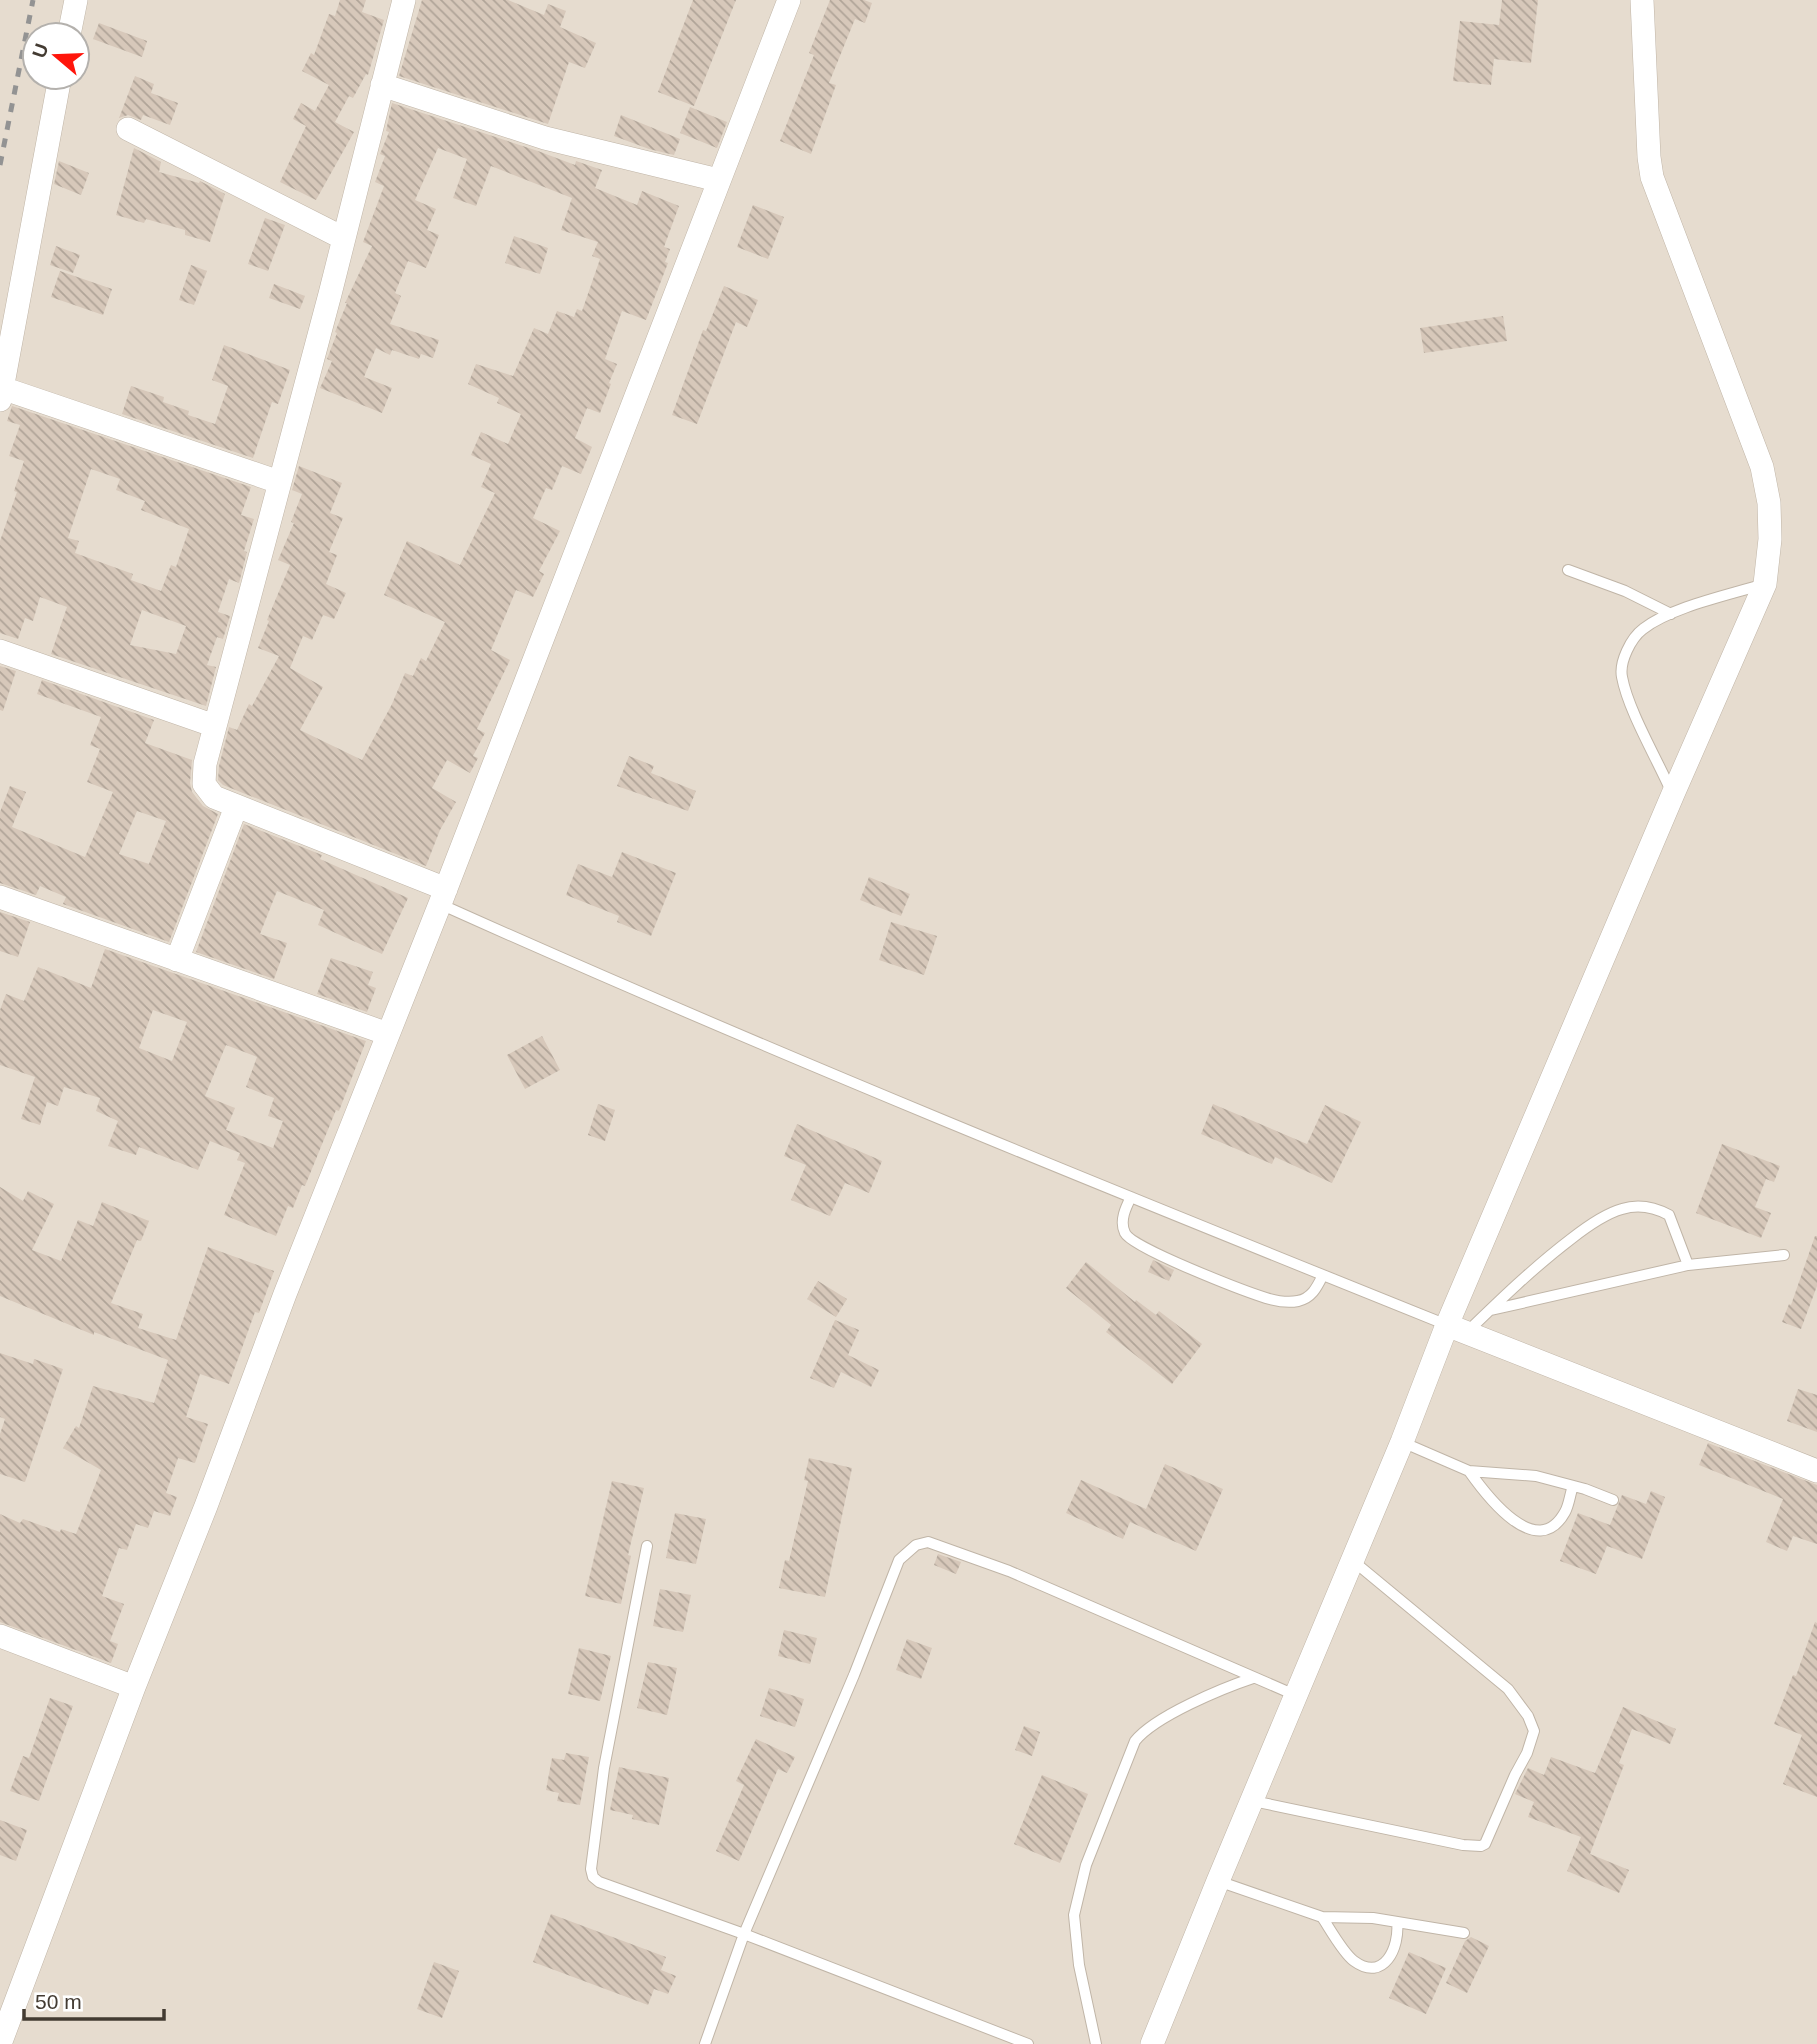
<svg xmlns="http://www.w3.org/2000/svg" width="1817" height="2044" viewBox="0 0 1817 2044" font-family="Arial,sans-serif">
  <defs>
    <pattern id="building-back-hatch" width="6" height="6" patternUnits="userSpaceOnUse" patternTransform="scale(1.75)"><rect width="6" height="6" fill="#d7c8ba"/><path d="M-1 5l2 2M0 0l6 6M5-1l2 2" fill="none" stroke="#b0a498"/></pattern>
  </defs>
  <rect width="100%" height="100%" fill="#f2ebe2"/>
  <path fill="#e6dccf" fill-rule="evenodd" d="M0,0H1817V2044H0ZM35,35H77V77H35Z"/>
  <path fill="url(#building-back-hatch)" fill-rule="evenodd" d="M340,0H366L362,12L384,20L368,75L366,74L353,98L349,96L335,122L354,132L316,200L280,182L306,126L293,119L301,103L315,111L329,85L302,71L311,53L314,55L329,14L335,16Z
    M422,0H508L544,15L548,4L566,11L560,27L596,43L585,68L569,62L548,124L399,76Z
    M693,0H736L694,106L658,92Z
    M830,0H864L872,3L865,23L855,19L829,83L836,85L811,154L780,141L814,55L809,53Z
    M1502,0H1538L1531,63L1494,59L1491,85L1453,81L1460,21L1499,25Z
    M99,23L147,41L142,57L93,39Z
    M135,76L154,84L151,93L178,103L170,125L143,115L141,120L128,115L119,118Z
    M392,103L538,151L575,165L576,161L602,170L595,188L637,205L642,191L679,206L664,247L670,249L665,262L668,263L646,320L622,311L605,359L617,364L609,383L611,384L600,413L587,408L575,438L592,447L581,474L562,466L552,490L546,488L533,518L560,531L539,571L544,574L533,597L516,590L491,650L510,660L477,729L485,733L473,756L478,758L470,773L447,760L432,788L456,802L440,830L426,866L223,785L218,780L219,766L229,727L237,730L249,704L252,706L279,656L258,648L269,621L267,620L290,565L278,560L294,523L291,522L302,494L292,490L299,466L342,483L330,513L343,518L329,552L337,555L326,584L346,593L334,619L323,615L312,640L303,636L290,668L323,687L300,730L362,760L392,704L405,673L413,676L421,658L426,661L445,622L384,595L407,541L460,565L495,493L481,487L491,464L471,455L481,432L508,444L521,414L497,403L499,398L468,384L476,364L513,376L534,328L548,334L557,311L574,317L577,309L582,311L600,259L592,256L598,242L561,230L572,198L491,166L476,206L453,198L467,159L438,148L415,200L436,209L427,230L439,235L426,268L408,261L395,293L401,296L390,324L439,340L433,358L421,354L419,359L392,350L390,355L376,348L364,377L392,388L382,413L320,388L332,361L327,359L337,333L335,332L347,303H345L372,246L363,242L384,186L375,182L385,156L380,154L389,132L386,131Z
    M690,107L727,122L717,148L680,133Z
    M621,115L680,139L674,155L649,149L614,136Z
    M134,148L161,162L159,172L199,183L200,181L225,194L210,242L185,235V230L146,219L144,223L116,215Z
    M59,161L89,173L81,195L54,184Z
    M753,205L784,217L768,259L737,247Z
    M265,218L285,225L268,271L248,264Z
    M514,236L548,248L540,274L505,263Z
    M56,246L80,255L73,273L50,265Z
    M191,265L207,271L194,305L179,300Z
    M60,271L112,289L103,315L51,297Z
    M274,284L305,296L300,309L269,298Z
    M724,286L758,300L747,327L736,322L697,424L672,415L703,330L706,331Z
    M1503,316L1507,341L1424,353L1420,328Z
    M224,345L290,370L278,404L272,402L253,458L122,414L131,386L164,397L163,402L189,411L188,415L215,424L228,386L212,380Z
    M12,406L251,487L241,515L254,519L244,551L247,552L239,583L229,579L218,612L230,616L223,639L217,637L207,665L216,667L206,706L51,654L67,607L40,597L33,621L25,618L18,639L0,633V541L17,492L14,491L24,461L9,456L20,425L7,421ZM91,469L120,479L116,490L145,501L141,510L189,529L176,567L171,565L161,591L131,580L133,574L75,553L79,541L68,538ZM142,610L186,626L176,654L130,645Z
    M0,666L16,671L3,711L0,710Z
    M42,680L154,720L145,743L192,760L190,783L192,792L203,806L218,814L169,942L63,904L66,897L40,886L36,895L0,883V812L10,786L26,792L12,827L85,857L113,792L87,782L100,749L90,745L101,717L37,694ZM137,811L166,821L149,864L119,854Z
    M629,756L654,766L651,773L696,791L688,811L617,786Z
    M244,824L322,855L320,859L408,898L382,954L318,925L324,910L277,891L260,934L287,943L274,979L196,952Z
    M622,852L676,873L651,936L617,922L619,916L566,895L578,864L612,877Z
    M869,877L910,894L901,916L860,900Z
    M0,912L30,922L18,957L0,951Z
    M891,922L937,936L924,975L879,960Z
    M105,949L366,1041L339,1111L336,1110L305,1186L302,1185L293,1208L288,1206L276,1236L224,1215L245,1163L237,1160L240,1153L210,1141L198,1170L139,1147L136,1155L108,1146L118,1121L96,1111L100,1098L64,1087L58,1106L47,1102L40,1125L21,1119L35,1077L0,1065V1010L6,994L24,1001L38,967L91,988ZM153,1010L187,1022L172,1061L139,1048ZM226,1045L257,1057L246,1087L274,1098L268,1116L283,1121L273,1148L226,1130L235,1108L205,1096Z
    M331,958L373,972L368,985L376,988L367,1012L317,994Z
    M542,1036L560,1070L525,1089L507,1055Z
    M598,1104L615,1110L605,1141L588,1135Z
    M1213,1104L1307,1144L1325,1105L1361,1122L1332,1183L1275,1157L1272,1164L1201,1134Z
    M797,1124L882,1161L869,1193L845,1183L830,1216L791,1200L806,1165L784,1156Z
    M1722,1144L1780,1166L1774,1182L1766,1179L1755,1207L1771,1213L1761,1238L1696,1213Z
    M0,1187L23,1201L28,1191L54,1204L32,1250L61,1261L78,1220L93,1226L102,1202L149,1221L141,1241L137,1240L111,1303L143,1314L138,1328L176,1340L208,1247L274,1271L259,1313L255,1312L229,1384L200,1374L186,1417L208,1424L195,1463L178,1458L166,1493L177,1497L170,1516L154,1511L148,1528L136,1524L127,1550L119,1548L102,1596L124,1604L110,1641L118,1644L111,1663L0,1622V1514L20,1523L23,1519L60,1532L61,1529L76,1534L101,1470L63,1448L76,1426L79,1428L93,1386L154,1403L168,1360L94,1332V1335L0,1296Z
    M1815,1236H1817V1286L1801,1329L1782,1322L1789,1304L1791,1305Z
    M1153,1260L1174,1270L1169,1281L1148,1272Z
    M1086,1262L1135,1302L1136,1300L1156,1315L1159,1311L1202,1344L1172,1384L1106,1332L1111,1325L1066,1288Z
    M818,1281L847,1299L836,1317L807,1299Z
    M835,1320L859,1330L848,1355L879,1370L871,1387L841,1372L834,1388L810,1378Z
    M0,1353L33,1364L34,1359L63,1369L25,1482L0,1474V1434L5,1419L0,1417Z
    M1798,1389L1817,1395V1432L1787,1421Z
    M1708,1443L1817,1485V1544L1793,1536L1787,1551L1766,1542L1783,1499L1699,1465Z
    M809,1458L852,1468L825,1597L779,1588L785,1560L789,1561L808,1481L804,1480Z
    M1165,1464L1223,1489L1196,1551L1130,1522L1123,1539L1066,1513L1081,1480L1146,1509Z
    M612,1481L644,1488L628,1555L631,1556L621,1604L585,1596Z
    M1651,1491L1665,1497L1642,1559L1607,1546L1596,1574L1560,1561L1578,1513L1610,1525L1622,1495L1646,1504Z
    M675,1513L706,1519L696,1564L666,1558Z
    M938,1554L961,1562L956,1574L934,1565Z
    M660,1589L691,1595L683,1632L653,1626Z
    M1815,1622L1817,1623V1797L1783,1784L1802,1735L1774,1724L1793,1675L1796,1676Z
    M784,1630L817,1638L810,1664L778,1656Z
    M907,1639L932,1648L921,1679L896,1670Z
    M579,1648L611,1656L600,1701L568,1694Z
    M648,1662L677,1668L667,1715L637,1708Z
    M769,1688L804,1699L795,1727L760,1716Z
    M50,1698L73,1706L39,1801L10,1791L23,1756L29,1758Z
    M1623,1707L1676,1729L1670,1744L1632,1729L1619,1763L1624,1765L1590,1854L1629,1870L1619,1893L1567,1871L1581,1837L1528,1817L1534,1802L1515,1794L1528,1768L1544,1775L1551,1757L1595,1773Z
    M1024,1726L1040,1732L1032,1756L1015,1750Z
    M756,1739L795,1757L787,1773L778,1769L739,1861L716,1851L744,1785L736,1781Z
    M566,1753L589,1757L580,1805L557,1801L559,1793L546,1790L552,1758L564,1760Z
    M619,1767L669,1778L659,1825L632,1819L633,1815L610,1810Z
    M1042,1775L1088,1794L1060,1863L1014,1844Z
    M0,1820L27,1830L16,1861L0,1855Z
    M551,1914L666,1957L661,1970L676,1976L668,1994L654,1989L648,2005L533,1962Z
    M1471,1937L1489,1946L1467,1993L1446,1983L1465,1941Z
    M1409,1952L1446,1968L1426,2014L1389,1998Z
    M434,1962L459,1971L442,2018L417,2009Z"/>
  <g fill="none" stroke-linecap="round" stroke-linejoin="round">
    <defs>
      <path id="service" d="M1568,570L1625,591L1671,614
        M1671,791C1657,759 1628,710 1622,677C1619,662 1631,638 1643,629C1671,607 1729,595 1764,584
        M440,904C772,1053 1109,1189 1447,1325
        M1131,1197C1126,1207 1119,1221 1125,1233C1132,1248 1244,1291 1266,1298C1276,1301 1288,1303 1298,1301C1312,1298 1317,1287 1323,1275
        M1491,1310L1688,1265L1784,1255
        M1466,1333C1500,1300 1533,1268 1571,1239C1585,1228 1604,1214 1622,1209C1638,1204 1654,1207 1669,1215L1688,1265
        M1402,1442L1469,1471L1536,1476L1585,1489L1613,1500
        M1469,1471C1486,1495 1537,1563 1565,1512C1569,1505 1570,1494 1573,1486
        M647,1546L604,1768L591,1869L593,1877L599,1882L744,1934L1028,2044
        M1253,1801L1463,1845L1481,1846L1485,1844L1515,1775L1527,1753L1534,1731L1528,1716L1508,1689L1352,1560
        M1218,1881L1322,1917L1373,1918L1464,1933
        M1322,1917C1330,1929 1343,1953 1354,1961C1384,1983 1400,1947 1397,1922
        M705,2044L744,1934L854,1675L899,1560L916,1545L928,1542L1009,1571L1295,1695
        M1096,2044L1079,1965L1074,1915L1086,1865L1135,1741C1155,1716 1223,1688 1253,1678"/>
      <path id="minor" d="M404,0L330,294L205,764L204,784L214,797L446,889
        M69,35L76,0
        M382,85L545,138L718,180
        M128,129L343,238
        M2,388L279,482
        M0,400L60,77
        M0,651L215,726
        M0,897L388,1034
        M177,960L236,807
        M1447,1325L1817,1471
        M0,1636L134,1687
        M0,2044L134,1687L206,1506L285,1294L440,904L789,0
        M1152,2044L1218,1881L1402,1442L1447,1325L1673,794L1765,584L1770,539L1769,503L1762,467L1652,177L1649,157L1642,0"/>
    </defs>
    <use href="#service" stroke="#c0b5a7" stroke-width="12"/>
    <use href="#minor" stroke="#c0b5a7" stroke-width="24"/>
    <use href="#service" stroke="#fff" stroke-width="10"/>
    <use href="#minor" stroke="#fff" stroke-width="23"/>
    <path stroke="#939393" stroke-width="5" stroke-dasharray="9 9" stroke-linecap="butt" d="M0,165L33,0"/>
  </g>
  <g transform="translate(56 56) rotate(289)"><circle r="33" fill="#ffffff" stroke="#b4b1ad" stroke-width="2"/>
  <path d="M0-5L12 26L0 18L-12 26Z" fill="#ff150b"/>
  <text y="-10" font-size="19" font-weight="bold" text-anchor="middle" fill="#433b32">U</text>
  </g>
  <path d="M24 2009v10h140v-10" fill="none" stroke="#433b32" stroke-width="3.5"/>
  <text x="35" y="2009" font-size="21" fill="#433b32" stroke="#ffffff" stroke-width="5" paint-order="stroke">50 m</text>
</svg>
